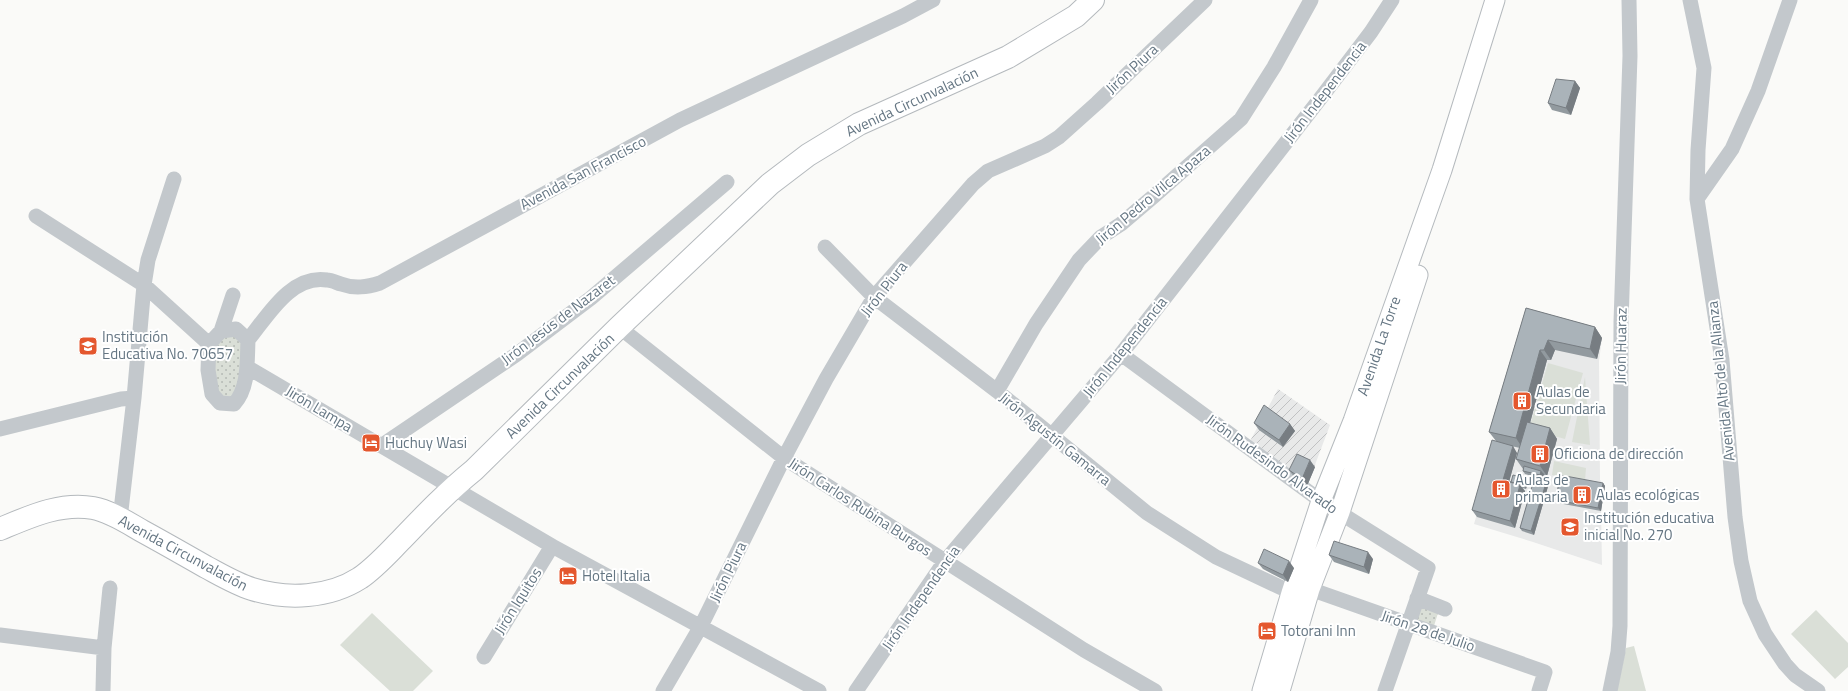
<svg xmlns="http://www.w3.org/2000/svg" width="1848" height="691" viewBox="0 0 1848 691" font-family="'Titillium Web',sans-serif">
  <defs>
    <pattern id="industrial-furrows" width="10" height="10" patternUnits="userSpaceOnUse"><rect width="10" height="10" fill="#e8e9e9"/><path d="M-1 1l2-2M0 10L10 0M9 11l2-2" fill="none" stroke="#c0c1c2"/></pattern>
    <pattern id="park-dots" width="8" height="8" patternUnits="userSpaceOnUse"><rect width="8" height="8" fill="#dadfd7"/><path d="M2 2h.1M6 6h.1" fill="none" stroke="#b4b9b4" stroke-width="1.8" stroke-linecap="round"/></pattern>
  </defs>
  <rect width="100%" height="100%" fill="#fafaf8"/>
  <path fill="#e8e9e9" d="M1534,319L1602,338L1599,361L1600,480L1605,486L1601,511L1602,565L1533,542L1474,524Z"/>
  <path fill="url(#industrial-furrows)" d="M1278,389L1330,425L1307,486L1249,443Z"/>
  <path fill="#dadfd7" d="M1548,363L1583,373L1565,439L1529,429Z
    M1585,377L1590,445L1572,442Z
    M1554,461L1586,468L1585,481L1552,475Z
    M1816,610L1848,643V667L1835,679L1791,634Z
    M372,613L433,671L413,691H390L340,645Z
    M1634,646L1646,691H1617L1626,648Z"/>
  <path fill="url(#park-dots)" d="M222,332L247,340L240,396L220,403L210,345Z
    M1421,607L1438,613L1434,626L1417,620Z"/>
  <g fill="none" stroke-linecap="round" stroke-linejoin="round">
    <defs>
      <path id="major" d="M1262,691L1291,593L1321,501L1353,421L1442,170L1495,0
        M1280,691L1310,589L1340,512L1418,275"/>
      <path id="highway" d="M0,529C29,517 61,502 93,508C110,511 128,523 142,531C164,543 185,555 206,567C221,575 236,584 252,589C287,600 329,598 360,578C376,567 389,552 402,539C425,515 448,491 474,470L619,327L770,184L808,155L859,124L1008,57L1076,16L1093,0"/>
    </defs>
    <use href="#major" stroke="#b5babe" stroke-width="21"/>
    <use href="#highway" stroke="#b4b9bd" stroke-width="24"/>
    <path stroke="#c3c8cc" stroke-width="15" d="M1690,0L1704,68L1698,150L1697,199L1722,360L1735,517L1741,561L1750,601L1765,634L1785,664L1795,675L1818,691
      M1697,199L1732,149L1758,91L1790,0
      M36,216L144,285L148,260L174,179
      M825,247L874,297L997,391L1147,513L1216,557L1301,597
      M144,285L209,344
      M619,327L784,458L1084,650L1155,691
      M236,329L248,340C247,361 249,388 234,404L220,403L212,394L208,370L209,344L221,331Z
      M221,331L233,295
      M248,340C267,317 291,274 327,280C332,280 337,283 341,284C355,289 367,287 380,283L680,120L903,16L933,0
      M1121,354L1321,501L1428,568L1385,691
      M247,367L552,546L819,691
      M997,391L1036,324L1079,260L1101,237L1121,224L1154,196L1241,119L1274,67L1311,0
      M0,429L121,399L134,398
      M381,446L517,354L591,298L727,182
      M120,519L134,398L144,285
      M1310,589L1545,672L1539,691
      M1417,598L1445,609
      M0,635L104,648
      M484,657L552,546
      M103,691L104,648L110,588
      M663,691L701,626L784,458L826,379L874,297L973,184L988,171L1045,146L1059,137L1097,103L1205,0
      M856,691L945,561L1121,354L1323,95L1371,32L1392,0
      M1610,691L1618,652L1620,626L1621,322L1630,56L1629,0"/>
    <use href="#major" stroke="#fff" stroke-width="19"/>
    <use href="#highway" stroke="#fff" stroke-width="22"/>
  </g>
  <path fill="#929a9f" d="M1575,81L1580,88L1571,115L1552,110L1548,103Z
    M1526,308L1595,327L1602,338L1597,359L1555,350L1551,360H1547L1530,423L1550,428L1557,439L1547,476L1543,475V478L1547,480L1549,483L1534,535L1522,531L1520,528L1535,477L1525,474L1523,471V469L1516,459L1520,448L1507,445L1517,453L1509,481L1528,482L1526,489L1522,488L1525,491L1515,528L1477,517L1472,510L1496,441L1489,432Z
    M1254,423L1290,424L1295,431L1283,447L1259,430Z
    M1315,467L1307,486L1294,477L1289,470Z
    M1603,483L1605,486L1601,511L1558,503L1556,500Z
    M1329,555L1373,559L1369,574L1334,562Z
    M1258,563L1294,568L1288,582L1263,569Z"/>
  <path fill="#777d82" d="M1575,81L1580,88L1571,115L1566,108Z
    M1595,327L1602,338L1597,359L1590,349Z
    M1548,340L1555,350L1551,360L1544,350Z
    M1540,350L1547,360L1523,449L1516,438Z
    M1290,424L1295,431L1283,447L1279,440Z
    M1550,428L1557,439L1547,476L1540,466Z
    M1513,446L1517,453L1508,486L1503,480Z
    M1310,460L1315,467L1307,486L1302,479Z
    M1541,471L1544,474L1543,479L1540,475Z
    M1525,478L1528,482L1526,489L1524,485Z
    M1547,480L1549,483L1534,535L1531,531Z
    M1603,483L1605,486L1601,511L1598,508Z
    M1520,485L1525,491L1515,528L1510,521Z
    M1368,552L1373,559L1369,574L1364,567Z
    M1289,561L1294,568L1288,582L1283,575Z"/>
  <path fill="#aab3b9" stroke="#777d82" d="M1556,79L1575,81L1566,108L1548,103Z
    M1526,308L1595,327L1590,349L1548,340L1544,350H1540L1516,438L1489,432Z
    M1264,405L1290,424L1279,440L1254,423Z
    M1527,422L1550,428L1540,466L1516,459Z
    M1492,440L1513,446L1503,480L1520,485L1510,521L1472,510Z
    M1297,454L1310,460L1302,479L1289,470Z
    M1524,466L1541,471L1540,475L1523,471Z
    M1513,475L1525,478L1524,485L1511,482Z
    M1560,475L1603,483L1598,508L1556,500Z
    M1535,476L1547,480L1531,531L1520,528Z
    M1334,541L1368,552L1364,567L1329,555Z
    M1264,549L1289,561L1283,575L1258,563Z"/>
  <defs>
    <symbol id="school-square" viewBox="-11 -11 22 22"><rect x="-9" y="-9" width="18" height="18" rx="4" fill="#e4572e" stroke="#fff"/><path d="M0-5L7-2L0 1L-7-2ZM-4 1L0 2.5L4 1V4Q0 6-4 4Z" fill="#fff"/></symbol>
    <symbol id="building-square" viewBox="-11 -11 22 22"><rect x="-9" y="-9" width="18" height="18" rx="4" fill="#e4572e" stroke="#fff"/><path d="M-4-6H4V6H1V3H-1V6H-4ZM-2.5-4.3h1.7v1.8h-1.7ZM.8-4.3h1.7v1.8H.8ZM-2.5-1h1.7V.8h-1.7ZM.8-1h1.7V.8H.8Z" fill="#fff"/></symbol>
    <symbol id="hotel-square" viewBox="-11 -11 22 22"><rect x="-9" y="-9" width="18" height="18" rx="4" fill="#e4572e" stroke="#fff"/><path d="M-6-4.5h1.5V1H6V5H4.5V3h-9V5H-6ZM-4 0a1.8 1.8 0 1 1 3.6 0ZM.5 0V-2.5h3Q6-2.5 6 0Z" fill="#fff"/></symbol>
  </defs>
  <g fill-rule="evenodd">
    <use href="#school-square" x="77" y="335" width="22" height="22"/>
    <use href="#building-square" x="1511" y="390" width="22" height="22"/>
    <use href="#hotel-square" x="360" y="432" width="22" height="22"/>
    <use href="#building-square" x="1529" y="443" width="22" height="22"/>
    <use href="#building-square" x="1490" y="478" width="22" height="22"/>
    <use href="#building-square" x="1571" y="484" width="22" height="22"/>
    <use href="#school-square" x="1559" y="516" width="22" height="22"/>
    <use href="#hotel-square" x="557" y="565" width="22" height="22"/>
    <use href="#hotel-square" x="1256" y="620" width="22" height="22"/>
  </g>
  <g text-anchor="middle" stroke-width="4" stroke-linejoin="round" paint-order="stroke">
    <g font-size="15" fill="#657683" stroke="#fff">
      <text transform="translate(1132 69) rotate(-43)" y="5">Jirón Piura</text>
      <text transform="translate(1325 92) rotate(-52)" y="5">Jirón Independencia</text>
      <text transform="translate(912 102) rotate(-25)" y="5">Avenida Circunvalación</text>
      <text transform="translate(583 173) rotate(-28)" y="5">Avenida San Francisco</text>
      <text transform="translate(1153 195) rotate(-40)" y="5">Jirón Pedro Vilca Apaza</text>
      <text transform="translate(884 289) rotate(-52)" y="5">Jirón Piura</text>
      <text transform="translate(558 320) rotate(-37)" y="5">Jirón Jesús de Nazaret</text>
      <text transform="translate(1379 346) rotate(-71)" y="5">Avenida La Torre</text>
      <text transform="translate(1621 346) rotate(-89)" y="5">Jirón Huaraz</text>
      <text transform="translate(1125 347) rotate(-51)" y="5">Jirón Independencia</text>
      <text transform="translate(1721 381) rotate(-96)" y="5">Avenida Alto de la Alianza</text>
      <text transform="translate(560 386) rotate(-44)" y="5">Avenida Circunvalación</text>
      <text transform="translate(319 409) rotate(31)" y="5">Jirón Lampa</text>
      <text transform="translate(1055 439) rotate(39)" y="5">Jirón Agustín Gamarra</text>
      <text transform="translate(1272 464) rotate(36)" y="5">Jirón Rudesindo Alvarado</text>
      <text transform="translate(860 507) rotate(33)" y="5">Jirón Carlos Rubina Burgos</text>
      <text transform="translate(183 553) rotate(28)" y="5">Avenida Circunvalación</text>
      <text transform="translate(728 572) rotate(-64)" y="5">Jirón Piura</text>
      <text transform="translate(921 598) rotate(-55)" y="5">Jirón Independencia</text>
      <text transform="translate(518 601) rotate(-58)" y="5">Jirón Iquitos</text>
      <text transform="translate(1428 631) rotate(19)" y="5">Jirón 28 de Julio</text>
    </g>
    <g font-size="15" fill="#657683" stroke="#fff" text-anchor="start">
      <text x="102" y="342">Institución<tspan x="102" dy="17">Educativa No. 70657</tspan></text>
      <text x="1536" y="397">Aulas de<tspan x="1536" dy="17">Secundaria</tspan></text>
      <text x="385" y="448">Huchuy Wasi</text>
      <text x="1554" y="459">Oficiona de dirección</text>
      <text x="1515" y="485">Aulas de<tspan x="1515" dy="17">primaria</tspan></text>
      <text x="1596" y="500">Aulas ecológicas</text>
      <text x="1584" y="523">Institución educativa<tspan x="1584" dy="17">inicial No. 270</tspan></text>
      <text x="582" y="581">Hotel Italia</text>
      <text x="1281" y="636">Totorani Inn</text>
    </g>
  </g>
</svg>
